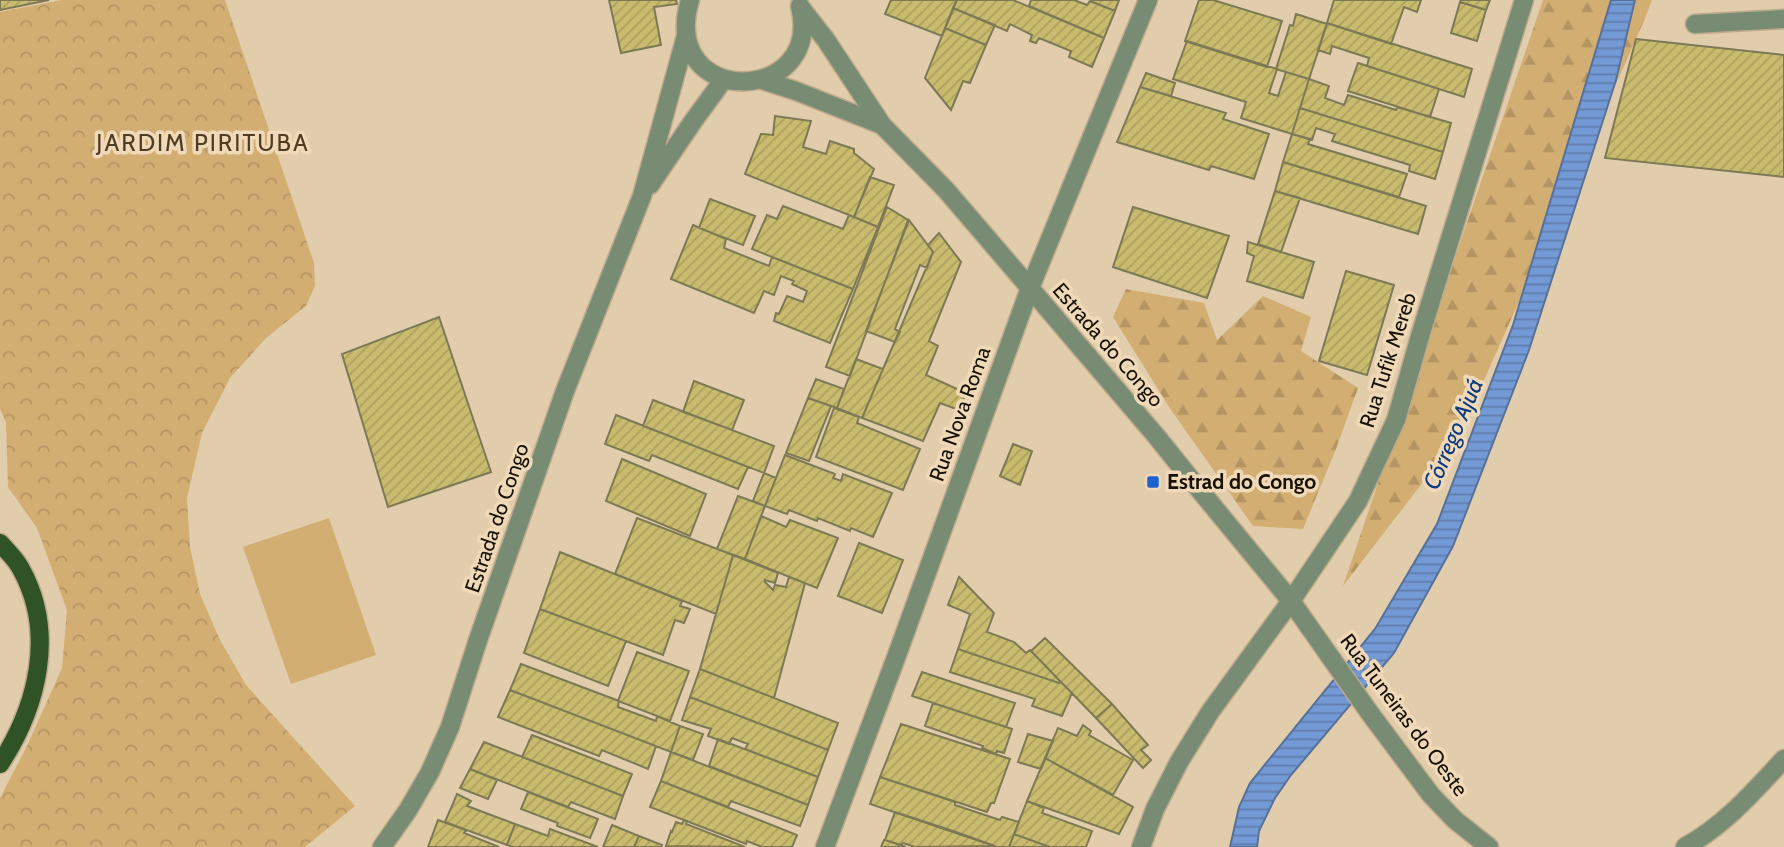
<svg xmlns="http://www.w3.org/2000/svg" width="1784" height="847" viewBox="0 0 1784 847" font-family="Cabin,sans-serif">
  <defs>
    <pattern id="forest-firs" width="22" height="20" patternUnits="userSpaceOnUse" patternTransform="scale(1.75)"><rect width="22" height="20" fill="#d2ae73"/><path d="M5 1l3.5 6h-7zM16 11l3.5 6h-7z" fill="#b49562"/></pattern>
    <pattern id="park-crowns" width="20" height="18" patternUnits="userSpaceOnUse" patternTransform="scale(1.75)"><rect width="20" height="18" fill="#d2ae73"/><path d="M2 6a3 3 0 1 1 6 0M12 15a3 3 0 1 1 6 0" fill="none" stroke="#b49562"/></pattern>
    <pattern id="water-rules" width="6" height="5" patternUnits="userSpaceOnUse" patternTransform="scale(1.75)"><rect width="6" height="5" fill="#749ad6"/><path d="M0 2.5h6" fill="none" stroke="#5e7cac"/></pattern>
    <pattern id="building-hatch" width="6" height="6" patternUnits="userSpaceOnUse" patternTransform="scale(1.75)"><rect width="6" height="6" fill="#c9bb6e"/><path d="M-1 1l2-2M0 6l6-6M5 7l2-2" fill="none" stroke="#aca05e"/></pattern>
  </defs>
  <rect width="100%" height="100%" fill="#e1ccab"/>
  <path fill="url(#forest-firs)" d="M1543,0H1652L1644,21L1460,434L1343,586Z
    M1126,289L1204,303L1217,340L1263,296L1311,317L1301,351L1358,388L1336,449L1303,529L1253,526L1171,410L1113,317Z"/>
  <path fill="url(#park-crowns)" d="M62,0H225L314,263L315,286L306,306L266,338L230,378L202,433L187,498L190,547L200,594L220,640L246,685L355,806L305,847H0V798L27,746L62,668L67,610L37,528L8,487L6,422L0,409V12Z"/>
  <path fill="#d2ae73" d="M329,518L376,655L291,684L243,547Z"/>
  <path fill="url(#water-rules)" stroke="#587198" stroke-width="2" d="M1611,0H1635L1616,80L1529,350L1453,546L1394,653L1291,775L1275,798L1259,831L1257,847H1230L1239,807L1250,783L1375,629L1437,524L1513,325Z"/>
  <path fill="url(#building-hatch)" stroke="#7e7855" stroke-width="2" d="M0,0H49L0,10Z
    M609,0H676L677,4L654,7L661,45L621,53Z
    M891,0H957L942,36L885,14Z
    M957,0H1013L1104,38L1092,67L1069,57L1071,51L1039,38L1036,43L1030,41L1032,35L1010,24L1007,31L953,8Z
    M1031,0H1074L1087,5L1090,1L1115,11L1104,38L1029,6Z
    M1091,0H1119L1115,11L1090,1Z
    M1199,0H1213L1282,21L1267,67L1185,41Z
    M1334,0H1421L1417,12L1404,7L1391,44L1327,23Z
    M1461,0H1490L1486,10L1460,2Z
    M1460,2L1486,10L1477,41L1451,33Z
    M953,8L995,25L986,45L945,28Z
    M1296,14L1327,24L1309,79L1276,69L1290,25L1293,26Z
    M1327,23L1472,69L1464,97L1367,66L1369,58L1332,46L1330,54L1318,50Z
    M945,28L986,45L970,83L963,81L951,110L925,78Z
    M1636,39L1784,55V177L1605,158Z
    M1187,41L1277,69L1269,93L1278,96L1286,72L1309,79L1292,134L1241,118L1246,102L1173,79Z
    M1358,63L1439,89L1430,117L1348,91Z
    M1146,73L1175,83L1171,96L1140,87Z
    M1309,79L1329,86L1325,98L1344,105L1348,95L1396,110L1397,107L1451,123L1443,152L1300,108Z
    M1140,87L1226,113L1223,119L1269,134L1254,179L1211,166L1209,170L1117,142Z
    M1300,108L1443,152L1435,179L1409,171L1410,165L1332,141L1335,134L1316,128L1312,140L1292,134Z
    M775,116L811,121L803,147L826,154L830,141L854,149V153L874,169L854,217L745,174L761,134L773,135Z
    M1292,134L1310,139L1308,144L1407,174L1399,197L1283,162Z
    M1283,162L1426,206L1418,234L1275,191Z
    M870,177L894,185L878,227L854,217Z
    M1275,191L1300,198L1281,252L1258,244Z
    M710,199L755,216L743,245L699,228Z
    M783,206L843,229L849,215L878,227L853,289L752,249L767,215L777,219Z
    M887,207L908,220L850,376L826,367Z
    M1133,207L1229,236L1207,298L1113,267Z
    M909,220L933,252L927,268L920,265L895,329L900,332L895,342L866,331Z
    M693,225L726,239L724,248L769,266L772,257L853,289L830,343L774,321L776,313L779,314L787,296L803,302L807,291L792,284L794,281L781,276L774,295L764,291L754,313L671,279Z
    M939,233L961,262L929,341L938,346L926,375L966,393L959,410L940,403L923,441L862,418L933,252L928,245Z
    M1248,242L1314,262L1303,298L1247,281L1254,256L1247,253Z
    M1346,271L1394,285L1367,375L1319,361Z
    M439,317L491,472L388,507L342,354Z
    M856,359L883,369L862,418L837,408Z
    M816,379L844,389L837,408L808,398Z
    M694,381L744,400L732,430L683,412Z
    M808,398L831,406L809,461L786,453Z
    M653,400L774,446L764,473L643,426Z
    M834,408L859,417L857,423L920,449L903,490L816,457Z
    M616,415L748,467L738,489L652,455L649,461L605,444Z
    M1013,444L1032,451L1020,485L1000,476Z
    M785,455L835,474L833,478L841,481L843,474L892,493L873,537L851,528L850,531L818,518L817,521L789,510L787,514L765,506Z
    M622,459L706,494L690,536L606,501Z
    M764,473L776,478L765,506L753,501Z
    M738,496L765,506L745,559L717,549Z
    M761,516L786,527L790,520L838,538L817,588L745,559Z
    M637,518L733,555L716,614L615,574Z
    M859,543L903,560L882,613L838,596Z
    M560,552L682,601L680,606L690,609L684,623L675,620L663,655L540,609Z
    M733,555L778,573L775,583L765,580V582L773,590L775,585L786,587L789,577L805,583L774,698L700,669Z
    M959,577L994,613L987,632L1014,642L1026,653L1030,650L1060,681L1059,683L958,649L970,614L948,605Z
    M540,609L626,641L608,686L524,653Z
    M1045,638L1112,704L1096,718L1031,651Z
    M958,649L1059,683L1060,681L1072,693L1062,716L1032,706L1035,699L950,672Z
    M637,652L689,671L670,721L618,701Z
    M521,664L619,701L618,707L656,721L657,716L680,726L671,752L510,690Z
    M700,669L838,723L828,750L690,697Z
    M922,672L1015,703L1006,727L912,696Z
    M510,690L656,746L648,769L602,750L599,756L498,717Z
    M690,697L828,750L818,777L745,749L748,744L732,738L729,744L708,736L711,729L682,720Z
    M933,703L1012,729L1004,753L997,751L996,754L982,748L983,746L925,726Z
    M1112,704L1148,745L1141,750L1151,760L1143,768L1096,718Z
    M901,724L1010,759L994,803H991L987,812L880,777Z
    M1083,725L1091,731L1089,735L1133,760L1113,795L1045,758L1058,728L1077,736Z
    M680,726L703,734L693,760L671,752Z
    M1028,734L1053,741L1041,769L1018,762Z
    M532,735L632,774L623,796L522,757Z
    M718,739L818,777L808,805L709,766Z
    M484,742L623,796L615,819L571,802L568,807L470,769Z
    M671,752L808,805L800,826L731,801L728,807L661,781Z
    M1045,758L1133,807L1119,834L1027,801Z
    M470,769L497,780L488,799L460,788Z
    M880,777L955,802V805L1000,820L1002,817L1019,822L1009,847H997L870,804Z
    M661,781L797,835L792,847H762L747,841L746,844L650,807Z
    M528,792L598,819L590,838L557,826L558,823L521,809Z
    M457,794L471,801L467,806L515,824L507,845L445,822Z
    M1027,801L1044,808L1042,813L1092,831L1086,847H1050L1014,834Z
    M895,812L956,832L995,846L915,847L903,843L901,845L885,840Z
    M438,820L463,829L466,831L464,833L499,847H428Z
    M684,820L687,821L686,824L745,847L666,846L671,831L672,832L676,822L682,824Z
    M515,824L548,836L550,829L598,847H513L507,845Z
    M612,825L639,836L634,847H603Z
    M1014,834L1049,847H1050H1009Z
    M639,836L662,845L661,847H634Z
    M884,840H885L906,847H881Z"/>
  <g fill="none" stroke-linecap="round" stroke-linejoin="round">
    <defs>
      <path id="lane" d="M1695,24L1784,19"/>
      <path id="street" d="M690,0C658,109 825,106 800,6
        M801,8L826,40L882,125L946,190L1030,288L1157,437L1198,488L1291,601L1369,712L1431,795L1455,820L1489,847
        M762,80L796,91L882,125
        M650,185L694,120L724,79
        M382,847L408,810L430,772L450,727L478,640L565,391L642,196L686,36
        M825,847L897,655L1030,288L1148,0
        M1141,847L1155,809L1179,762L1210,712L1291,601L1358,501L1396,420L1421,333L1524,0
        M1685,847C1725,825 1754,791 1784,759"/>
      <path id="primary" d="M0,543C7,551 16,559 21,569C56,632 38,706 0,764"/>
    </defs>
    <use href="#lane" stroke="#bdaa8d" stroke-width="21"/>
    <use href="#street" stroke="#bdaa8d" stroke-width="21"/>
    <use href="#primary" stroke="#bdaa8d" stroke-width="21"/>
    <use href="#lane" stroke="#778c72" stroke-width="18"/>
    <use href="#street" stroke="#778c72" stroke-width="18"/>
    <use href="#primary" stroke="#2f5325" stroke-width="18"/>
  </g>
  <rect fill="#1d63cf" stroke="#efd9b8" stroke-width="2.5" x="1146" y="475" width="14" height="14" rx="3.5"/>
  <g text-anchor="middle" stroke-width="7" stroke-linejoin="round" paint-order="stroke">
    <g font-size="21" fill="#181106" stroke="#efd9b8">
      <text transform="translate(1108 345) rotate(49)" y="7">Estrada do Congo</text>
      <text transform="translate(1388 360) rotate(-72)" y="7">Rua Tufik Mereb</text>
      <text transform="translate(960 414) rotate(-70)" y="7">Rua Nova Roma</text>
      <text transform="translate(497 518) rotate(-71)" y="7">Estrada do Congo</text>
      <text transform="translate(1404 715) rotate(53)" y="7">Rua Tuneiras do Oeste</text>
    </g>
    <g font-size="21" font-weight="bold" fill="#181106" stroke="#efd9b8" text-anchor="start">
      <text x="1167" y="489">Estrad do Congo</text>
    </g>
    <g font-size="23" font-style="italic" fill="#0b3a80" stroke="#efd9b8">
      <text transform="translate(1453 434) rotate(-67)" y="8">Córrego Ajuá</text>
    </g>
    <g font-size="24" letter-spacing="2" fill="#4e3d20" stroke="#efd9b8">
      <text x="203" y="151">JARDIM PIRITUBA</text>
    </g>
  </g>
</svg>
